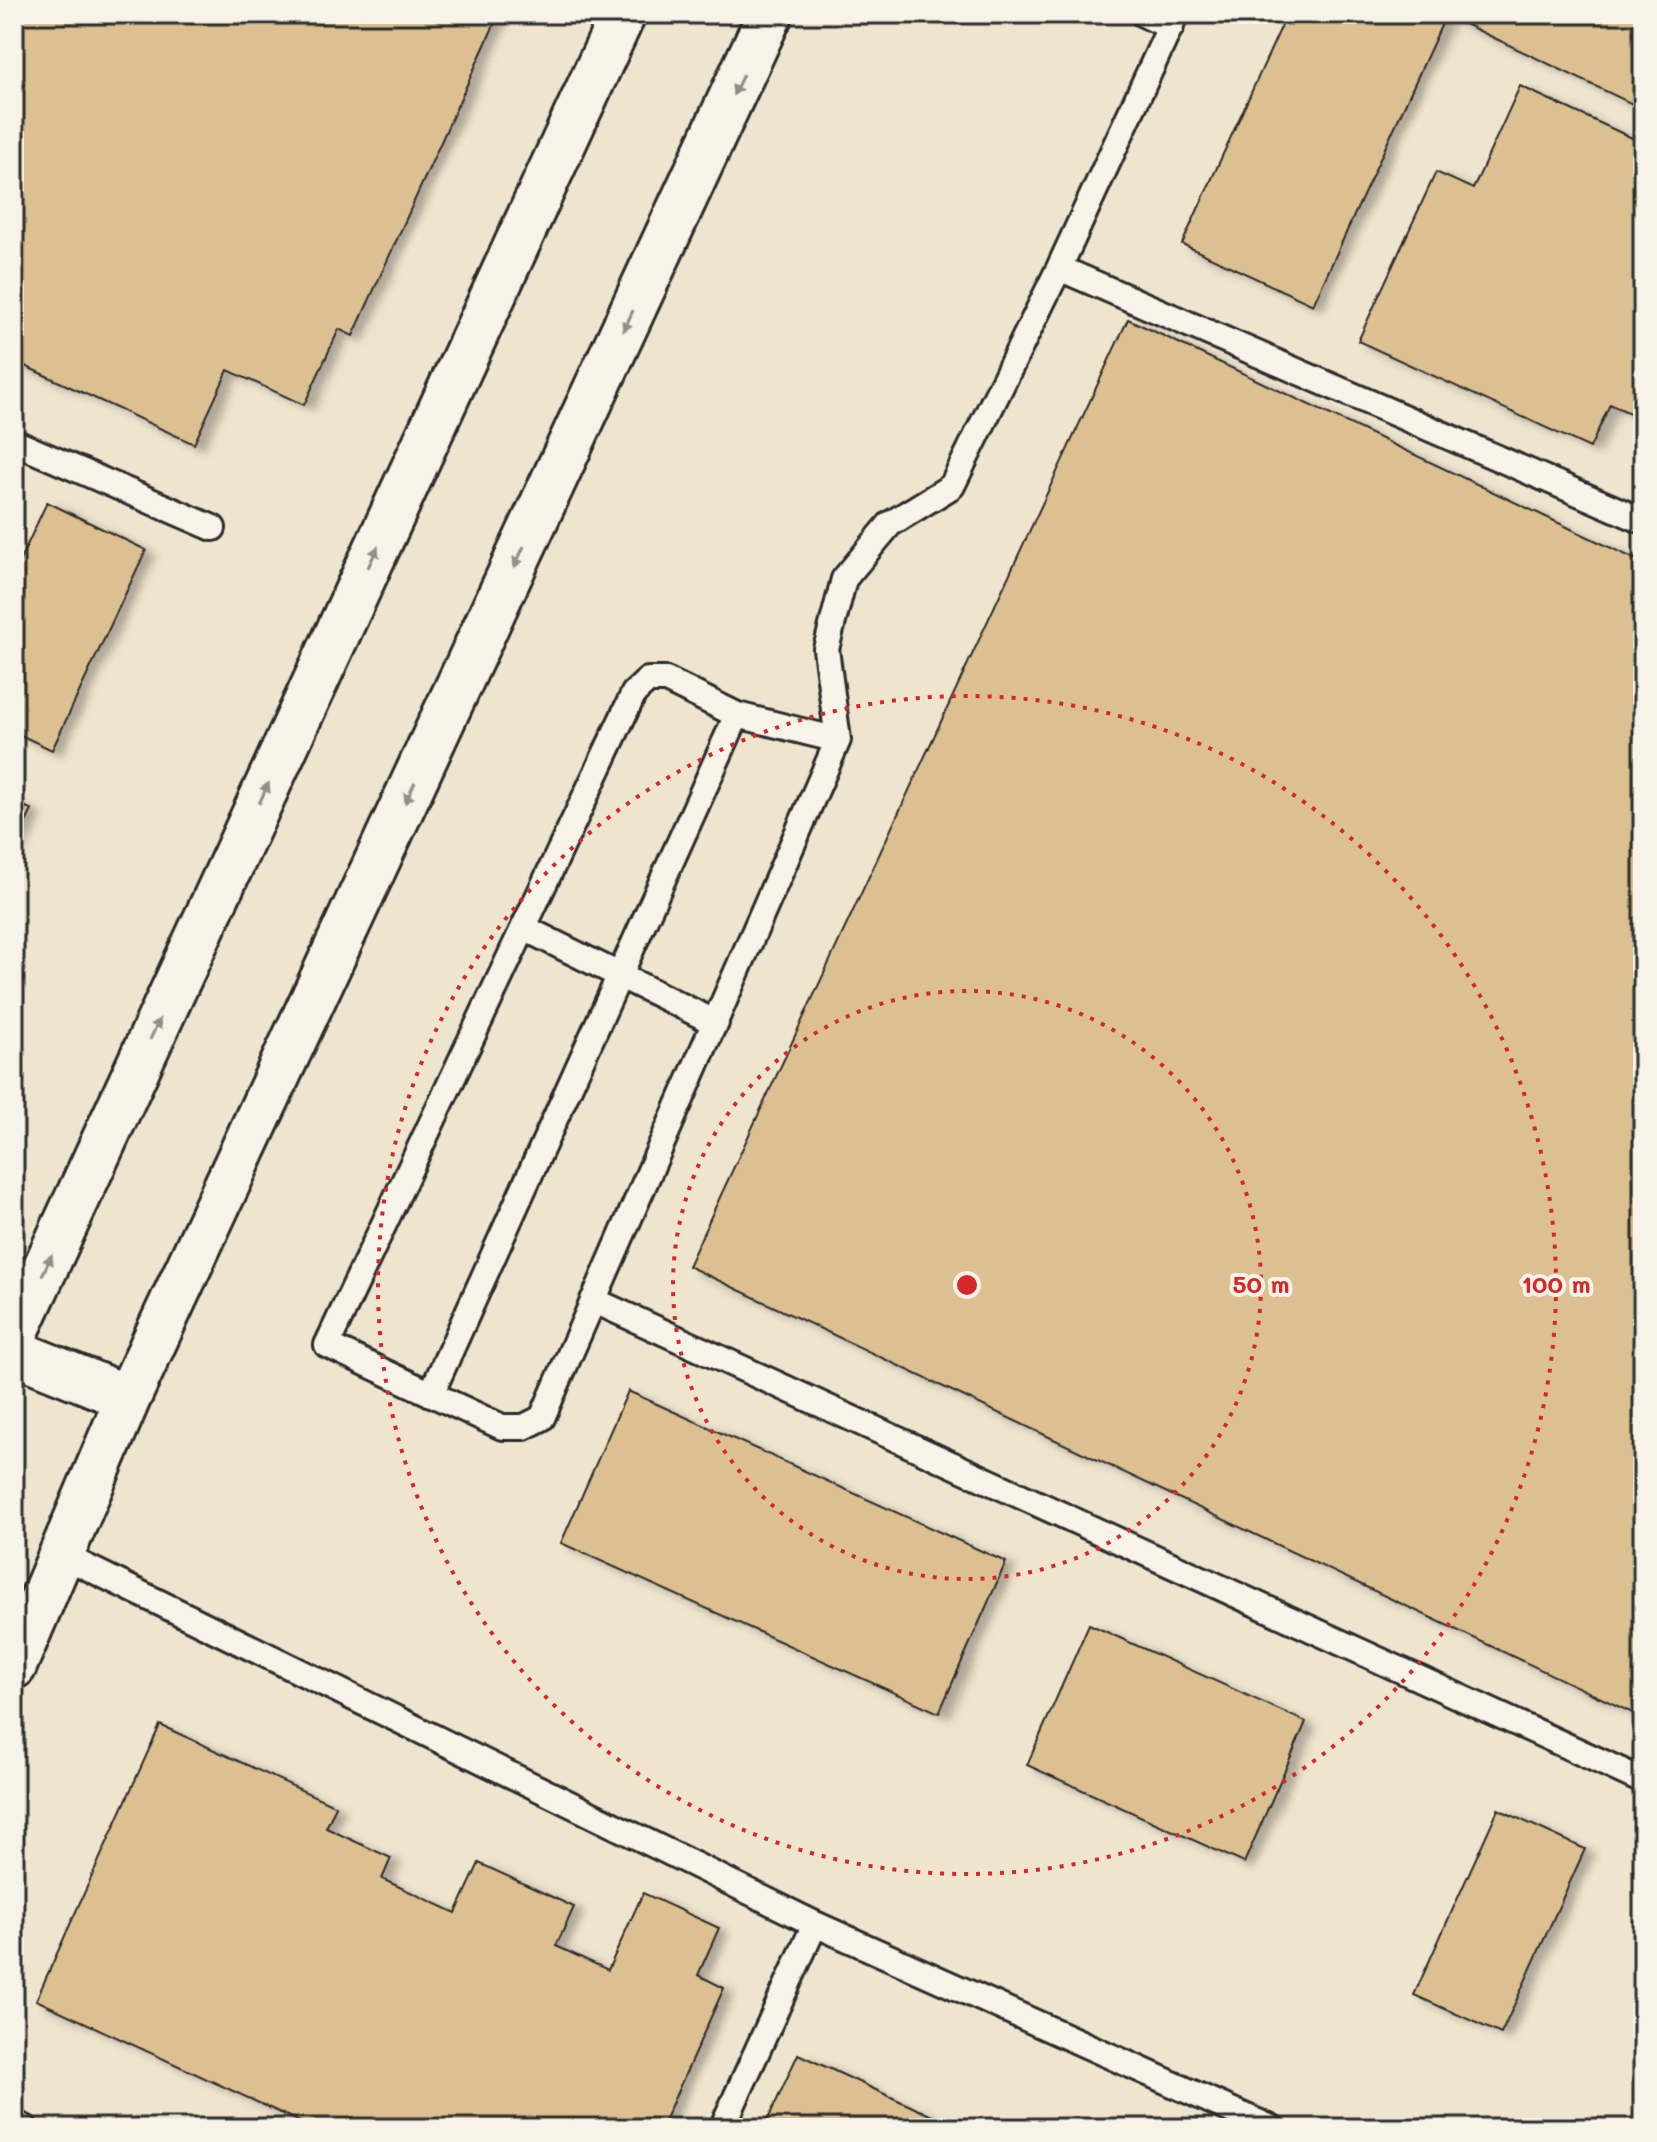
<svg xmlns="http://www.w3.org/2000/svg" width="1657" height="2142" viewBox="0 0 1657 2142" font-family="Mali,sans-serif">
  <defs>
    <filter id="shadow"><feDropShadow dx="9" dy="5" stdDeviation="4" flood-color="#0004"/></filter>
  </defs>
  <rect width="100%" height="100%" fill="#f7f3e8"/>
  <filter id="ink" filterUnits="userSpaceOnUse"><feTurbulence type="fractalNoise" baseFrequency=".0125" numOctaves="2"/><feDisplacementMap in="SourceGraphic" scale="16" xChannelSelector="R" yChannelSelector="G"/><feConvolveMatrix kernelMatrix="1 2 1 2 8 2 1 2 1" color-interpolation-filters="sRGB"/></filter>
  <g filter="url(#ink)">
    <path fill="#efe4ce" d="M14,14H1643V2128H14Z"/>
    <path fill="#ddc091" stroke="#2b2b2b" stroke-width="2" filter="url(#shadow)" d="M14,14H499L353,336L339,329L304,405L228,370L194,444L14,361Z
      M1287,14L1446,15L1313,305L1182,244Z
      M1444,14H1643V109L1446,15Z
      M1520,86L1643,143V326L1634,346L1643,350V419L1610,404L1590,448L1358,341L1436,172L1473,189Z
      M1128,319L1643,563V1718L688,1266Z
      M47,502L146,550L52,750L14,732V573Z
      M14,801L32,810L14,847Z
      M628,1391L1006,1562L939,1713L561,1543Z
      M1089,1624L1306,1722L1244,1863L1027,1765Z
      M160,1725L336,1806L326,1828L391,1858L382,1879L456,1913L479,1863L574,1907L556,1946L608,1970L643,1893L719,1928L698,1975L724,1988L661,2128H313L36,2000Z
      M1498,1809L1585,1849L1501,2034L1414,1995Z
      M798,2054L958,2128H764Z"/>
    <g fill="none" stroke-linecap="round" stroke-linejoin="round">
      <defs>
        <path id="lane" d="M1143,14L1171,27
          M1059,268L1643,521
          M14,442L213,528
          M838,740L737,715L666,680H648L634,693L327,1345L502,1427H524L542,1418L838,740L826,649L844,579L890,524L952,486L1059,268L1176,14
          M524,928L716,1023
          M593,1300L1643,1781
          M431,1394L737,715
          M64,1556L815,1924L1271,2128
          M14,2123L25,2128
          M722,2128L815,1924"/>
        <path id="secondary" d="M14,1336L623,14
          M14,1352L128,1398
          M14,1666L128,1398L770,14"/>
      </defs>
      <use href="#lane" stroke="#2b2b2b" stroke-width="30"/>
      <use href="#secondary" stroke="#2b2b2b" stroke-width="50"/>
      <use href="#lane" stroke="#f7f3e8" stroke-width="24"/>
      <use href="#secondary" stroke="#f7f3e8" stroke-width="44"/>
    </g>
    <defs><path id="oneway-solid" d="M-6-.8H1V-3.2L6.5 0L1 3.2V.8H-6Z" transform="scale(2)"/></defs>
    <g fill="#918f8a">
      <use href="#oneway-solid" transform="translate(738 85) rotate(115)"/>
      <use href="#oneway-solid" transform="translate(628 321) rotate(115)"/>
      <use href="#oneway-solid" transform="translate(373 557) rotate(-65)"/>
      <use href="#oneway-solid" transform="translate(519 557) rotate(115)"/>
      <use href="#oneway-solid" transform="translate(264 793) rotate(-65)"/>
      <use href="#oneway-solid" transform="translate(410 793) rotate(115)"/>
      <use href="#oneway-solid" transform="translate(155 1029) rotate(-65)"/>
      <use href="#oneway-solid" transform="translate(47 1265) rotate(-65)"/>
    </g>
  </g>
  <g fill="none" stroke="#d62828" stroke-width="4" stroke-dasharray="4 8">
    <circle cx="967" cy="1285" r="294"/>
    <circle cx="967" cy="1285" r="589"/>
  </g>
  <circle cx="967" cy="1285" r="12" fill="#d62828" stroke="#f7f3e8" stroke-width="4"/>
  <g font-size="24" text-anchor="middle" font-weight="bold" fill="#d62828" stroke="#f7f3e8" stroke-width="8" stroke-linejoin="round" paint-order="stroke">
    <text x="1261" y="1293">50 m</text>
    <text x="1556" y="1293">100 m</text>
  </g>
  <rect width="1657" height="2142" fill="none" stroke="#f7f3e8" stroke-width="48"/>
  <rect x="24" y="24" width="1609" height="2094" fill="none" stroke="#2b2b2b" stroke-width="3" filter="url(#ink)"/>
</svg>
